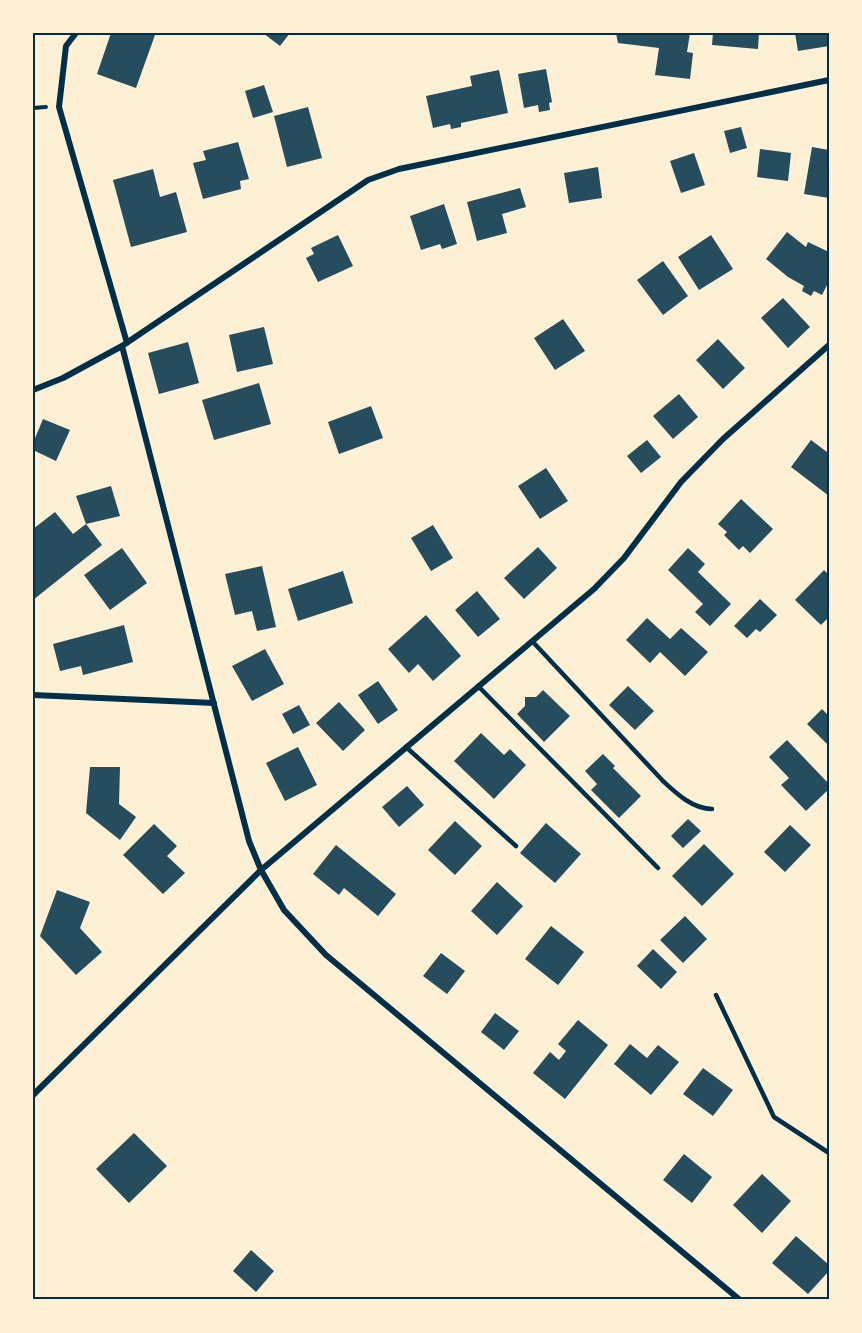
<svg xmlns="http://www.w3.org/2000/svg" width="862" height="1333" viewBox="0 0 862 1333" font-family="Ubuntu,sans-serif">
  <rect width="100%" height="100%" fill="#fdf0d5"/>
  <path fill="#264d5e" d="M111,33H149L155,35L136,88L97,74Z
    M263,33H290L280,46Z
    M616,33H690L687,52L693,53L690,79L655,75L659,48L618,43Z
    M713,33H759L758,49L712,45Z
    M795,33H829V46L798,51Z
    M546,69L552,102L549,103L550,110L539,112L538,105L524,108L518,74Z
    M499,70L508,113L461,123V127L451,129L450,124L433,128L426,96L472,86L470,76Z
    M264,85L273,112L253,118L245,91Z
    M308,107L322,158L287,167L274,116Z
    M741,127L747,148L730,153L724,131Z
    M238,142L249,179L240,181L241,189L203,199L193,163L206,160L203,151Z
    M812,147L829,150V198L804,194Z
    M760,149L791,153L788,181L757,177Z
    M694,153L705,185L681,193L670,161Z
    M598,167L602,198L569,203L564,173Z
    M153,169L160,197L176,192L187,232L131,247L113,180Z
    M520,188L526,207L502,214L507,233L477,241L467,202Z
    M444,204L457,244L442,249L440,244L421,250L410,216Z
    M787,232L806,247L808,242L829,252V281L822,295L814,291L811,296L802,291L804,286L788,277L766,259Z
    M338,235L353,266L318,282L306,258L314,254L311,248Z
    M711,235L733,269L699,290L678,257Z
    M663,261L688,296L663,315L637,280Z
    M783,298L810,327L788,348L761,318Z
    M563,319L585,351L555,370L534,338Z
    M264,327L273,364L237,372L229,335Z
    M718,339L745,368L723,389L696,360Z
    M188,342L199,383L159,394L148,353Z
    M259,383L271,424L214,440L202,400Z
    M679,394L698,417L673,439L653,416Z
    M371,406L383,438L339,454L328,422Z
    M43,419L70,430L56,461L33,450V443Z
    M647,440L661,457L641,473L627,456Z
    M811,440L827,452L829,450V496L791,467Z
    M546,468L568,501L540,519L518,486Z
    M111,486L120,516L86,524L76,496Z
    M741,499L773,529L750,553L743,546L739,550L724,535L727,532L718,524Z
    M55,512L73,534L86,524L102,545L33,600V529Z
    M433,525L453,558L431,571L411,538Z
    M538,547L557,568L524,599L504,578Z
    M122,548L147,583L110,610L84,575Z
    M688,548L705,564L698,572L731,604L710,626L695,612L703,604L668,570Z
    M262,566L276,627L257,631L252,611L235,615L225,574Z
    M824,570L829,575V617L821,625L795,600Z
    M343,571L353,603L298,621L288,589Z
    M477,591L500,619L478,637L455,610Z
    M760,599L777,615L760,632L756,629L747,638L734,626Z
    M426,615L461,656L433,681L418,664L409,673L388,649Z
    M647,618L670,639L681,628L708,652L685,676L660,652L650,663L626,640Z
    M124,625L133,662L83,675L81,666L60,671L53,644Z
    M265,649L284,684L252,701L232,666Z
    M378,681L398,710L378,724L358,695Z
    M628,686L654,711L635,730L609,705Z
    M543,690L570,716L544,742L517,714L525,706V697H536Z
    M339,702L365,730L343,751L316,723Z
    M299,705L310,725L293,734L282,714Z
    M822,709L829,716V746L807,724Z
    M481,733L504,755L510,749L526,765L494,799L454,761Z
    M787,740L829,784V789L806,811L781,785L789,778L769,757Z
    M298,747L317,785L285,801L266,763Z
    M603,754L615,766L613,768L641,796L619,818L591,790L597,784L585,771Z
    M90,767H120L119,804L136,817L120,840L86,813Z
    M407,786L424,805L399,827L382,807Z
    M688,819L701,831L683,848L671,836Z
    M455,821L482,846L455,875L428,850Z
    M546,823L581,854L555,883L520,853Z
    M154,824L177,846L167,856L185,873L163,894L123,855Z
    M790,825L811,845L785,872L764,852Z
    M704,844L734,874L702,906L672,876Z
    M336,845L396,894L378,916L344,888L339,895L313,874Z
    M497,882L523,906L497,935L471,911Z
    M57,890L90,902L80,928L102,952L76,975L40,936Z
    M685,916L707,939L683,963L660,940Z
    M551,926L584,952L558,985L525,959Z
    M653,949L677,972L661,989L637,966Z
    M441,953L465,971L447,994L423,976Z
    M495,1013L519,1031L504,1050L481,1032Z
    M578,1020L608,1045L565,1099L533,1073L550,1052L559,1060L566,1051L558,1044Z
    M630,1044L647,1058L658,1045L679,1062L651,1095L614,1064Z
    M703,1068L733,1090L713,1116L683,1094Z
    M134,1133L167,1166L129,1203L96,1169Z
    M684,1154L712,1177L692,1203L663,1180Z
    M762,1174L791,1201L762,1233L733,1205Z
    M796,1236L829,1265V1271L808,1294L772,1263Z
    M251,1250L274,1271L256,1292L233,1271Z"/>
  <g fill="none" stroke-linecap="round" stroke-linejoin="round">
    <path stroke="#003049" stroke-width="4" d="M33,108L46,107"/>
    <path stroke="#003049" stroke-width="4.5" d="M532,641L663,781C677,794 693,809 712,809
      M478,686L658,868
      M406,747L516,846
      M716,995L774,1117L829,1153"/>
    <path stroke="#003049" stroke-width="6" d="M76,33L66,46L59,107L127,343
      M122,346L249,841L261,870L284,910L326,955L740,1300
      M33,390L63,378L122,346L368,180L399,169L829,80
      M33,695L214,703
      M33,1095L261,870L594,589L624,558L681,482L723,439L829,345"/>
  </g>
  <rect width="862" height="1333" fill="none" stroke="#fdf0d5" stroke-width="69"/>
  <rect x="34" y="34" width="794" height="1264" fill="none" stroke="#003049" stroke-width="2"/>
</svg>
